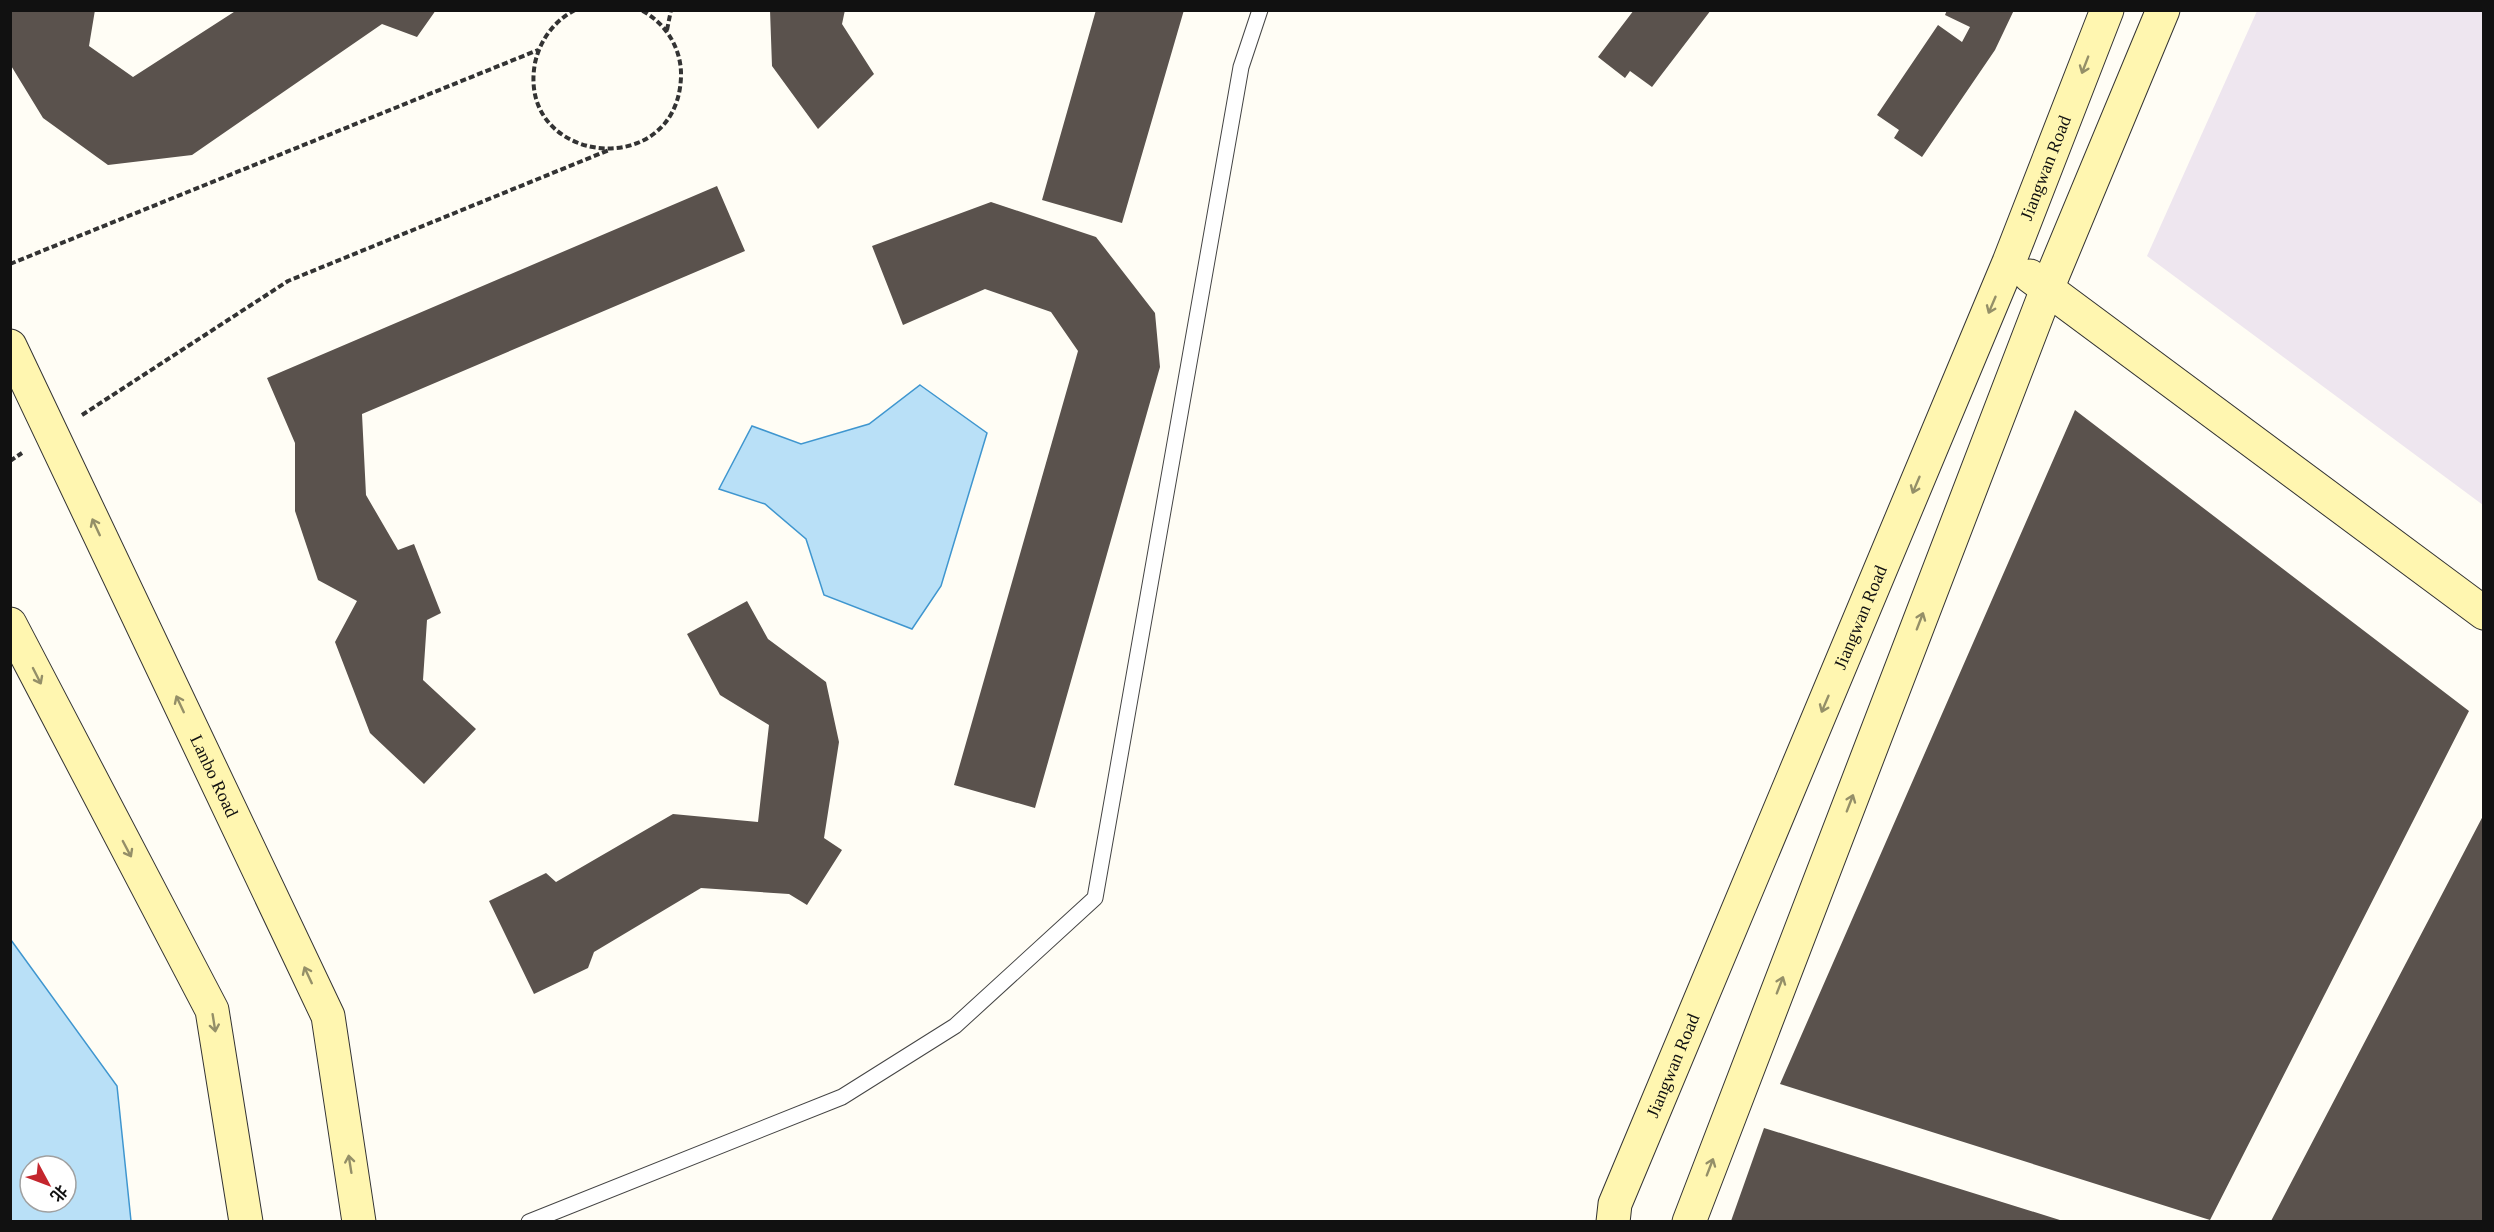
<svg xmlns="http://www.w3.org/2000/svg" width="2494" height="1232" viewBox="0 0 2494 1232" font-family="'Times New Roman','Noto Sans SC',serif">
  <rect width="100%" height="100%" fill="#fffdf5"/>
  <path fill="#eee6ef" d="M2257,11H2483V505L2147,256Z"/>
  <path fill="#b9e0f7" stroke="#3f96cf" stroke-width="1.5" fill-rule="evenodd" d="M920,385L987,433L941,586L912,629L824,595L806,539L765,504L719,489L752,426L801,444L869,424Z
    M11,940L117,1086L131,1221H11ZM30,1166H66V1202H30Z"/>
  <path fill="#5a524d" d="M10,10H95L89,46L133,77L237,10H436L417,37L382,24L192,155L108,165L43,118L10,64Z
    M770,10H845L842,24L874,74L818,129L772,66Z
    M1096,10H1184L1122,223L1042,200Z
    M1634,10H1711L1652,87L1630,71L1625,78L1598,57Z
    M1947,10H2014L1995,50L1922,157L1894,138L1899,130L1877,115L1938,25L1962,42L1970,27L1945,15Z
    M717,186L745,251L362,414L366,495L398,550L414,544L441,613L427,620L423,680L476,729L424,784L370,733L335,642L357,601L318,580L295,511V443L267,378Z
    M991,202L1096,237L1155,313L1160,367L1035,808L954,785L1078,351L1051,312L985,289L903,325L872,246Z
    M2075,410L2469,711L2210,1220L1780,1084Z
    M747,601L768,639L826,682L839,742L824,838L842,850L807,905L789,894L701,888L594,952L588,968L534,994L489,901L546,873L556,882L673,814L758,822L769,725L720,695L687,634Z
    M2484,814V1221H2271Z
    M1764,1128L2063,1221H1731Z"/>
  <g fill="none" stroke-linecap="round" stroke-linejoin="round">
    <defs>
      <path id="lane" d="M529,1222L842,1097L955,1026L1095,898L1241,67L1260,10"/>
      <g id="secondary">
        <path d="M2030,276L2484,613"/>
        <path id="s1" d="M10,346L328,1016L359,1222"/>
        <path d="M10,624L212,1010L246,1222"/>
        <path id="s2" d="M1613,1222L1615,1204L2009,262L2107,10"/>
        <path d="M1689,1222L2047,289L2163,10"/>
      </g>
    </defs>
    <use href="#lane" stroke="#444" stroke-width="17"/>
    <use href="#secondary" stroke="#333" stroke-width="35"/>
    <path stroke="#333" stroke-width="4" stroke-dasharray="6 3" stroke-linecap="butt" d="M575,10C554,21 540,40 535,63C516,165 677,183 681,77C682,49 666,23 641,10
      M667,30L671,10
      M10,264L538,50
      M82,415L288,281L609,150
      M10,461L22,453"/>
    <use href="#lane" stroke="#fff" stroke-width="15"/>
    <use href="#secondary" stroke="#fff6b0" stroke-width="33"/>
  </g>
  <defs><path id="oneway-shaft" d="M-6 0H5M1.5-3L5.5 0L1.5 3" fill="none" stroke-width="1.6" stroke-linecap="round" stroke-linejoin="round" transform="scale(1.5)"/></defs>
  <g stroke="#948f68">
    <use href="#oneway-shaft" transform="translate(2085 65) rotate(111)"/>
    <use href="#oneway-shaft" transform="translate(1992 305) rotate(113)"/>
    <use href="#oneway-shaft" transform="translate(1916 485) rotate(113)"/>
    <use href="#oneway-shaft" transform="translate(96 527) rotate(-115)"/>
    <use href="#oneway-shaft" transform="translate(1920 621) rotate(-69)"/>
    <use href="#oneway-shaft" transform="translate(37 676) rotate(63)"/>
    <use href="#oneway-shaft" transform="translate(180 704) rotate(-115)"/>
    <use href="#oneway-shaft" transform="translate(1825 704) rotate(113)"/>
    <use href="#oneway-shaft" transform="translate(1850 803) rotate(-69)"/>
    <use href="#oneway-shaft" transform="translate(127 849) rotate(62)"/>
    <use href="#oneway-shaft" transform="translate(308 975) rotate(-115)"/>
    <use href="#oneway-shaft" transform="translate(1780 985) rotate(-69)"/>
    <use href="#oneway-shaft" transform="translate(214 1023) rotate(81)"/>
    <use href="#oneway-shaft" transform="translate(350 1164) rotate(-99)"/>
    <use href="#oneway-shaft" transform="translate(1710 1167) rotate(-69)"/>
  </g>
  <g text-anchor="middle" stroke-width="6" stroke-linejoin="round" paint-order="stroke">
    <g font-size="18" fill="#111" stroke="#fff">
      <text dy="6" stroke="none"><textPath href="#s2" startOffset="1140">Jiangwan Road</textPath></text>
      <text dy="6" stroke="none"><textPath href="#s2" startOffset="654">Jiangwan Road</textPath></text>
      <text dy="6" stroke="none"><textPath href="#s1" startOffset="476">Lanbo Road</textPath></text>
      <text dy="6" stroke="none"><textPath href="#s2" startOffset="168">Jiangwan Road</textPath></text>
    </g>
  </g>
  <rect width="2494" height="1232" fill="none" stroke="#111111" stroke-width="24"/>
  <g transform="translate(48 1184) rotate(131)"><circle r="28" fill="#ffffff" stroke="#a0a0a0" stroke-width="1.5"/>
  <path d="M0-4.5L10 22L0 15L-10 22Z" fill="#c4262e"/>
  <text y="-9" font-size="16" font-weight="bold" text-anchor="middle" fill="#111111">北</text>
  </g>
</svg>
